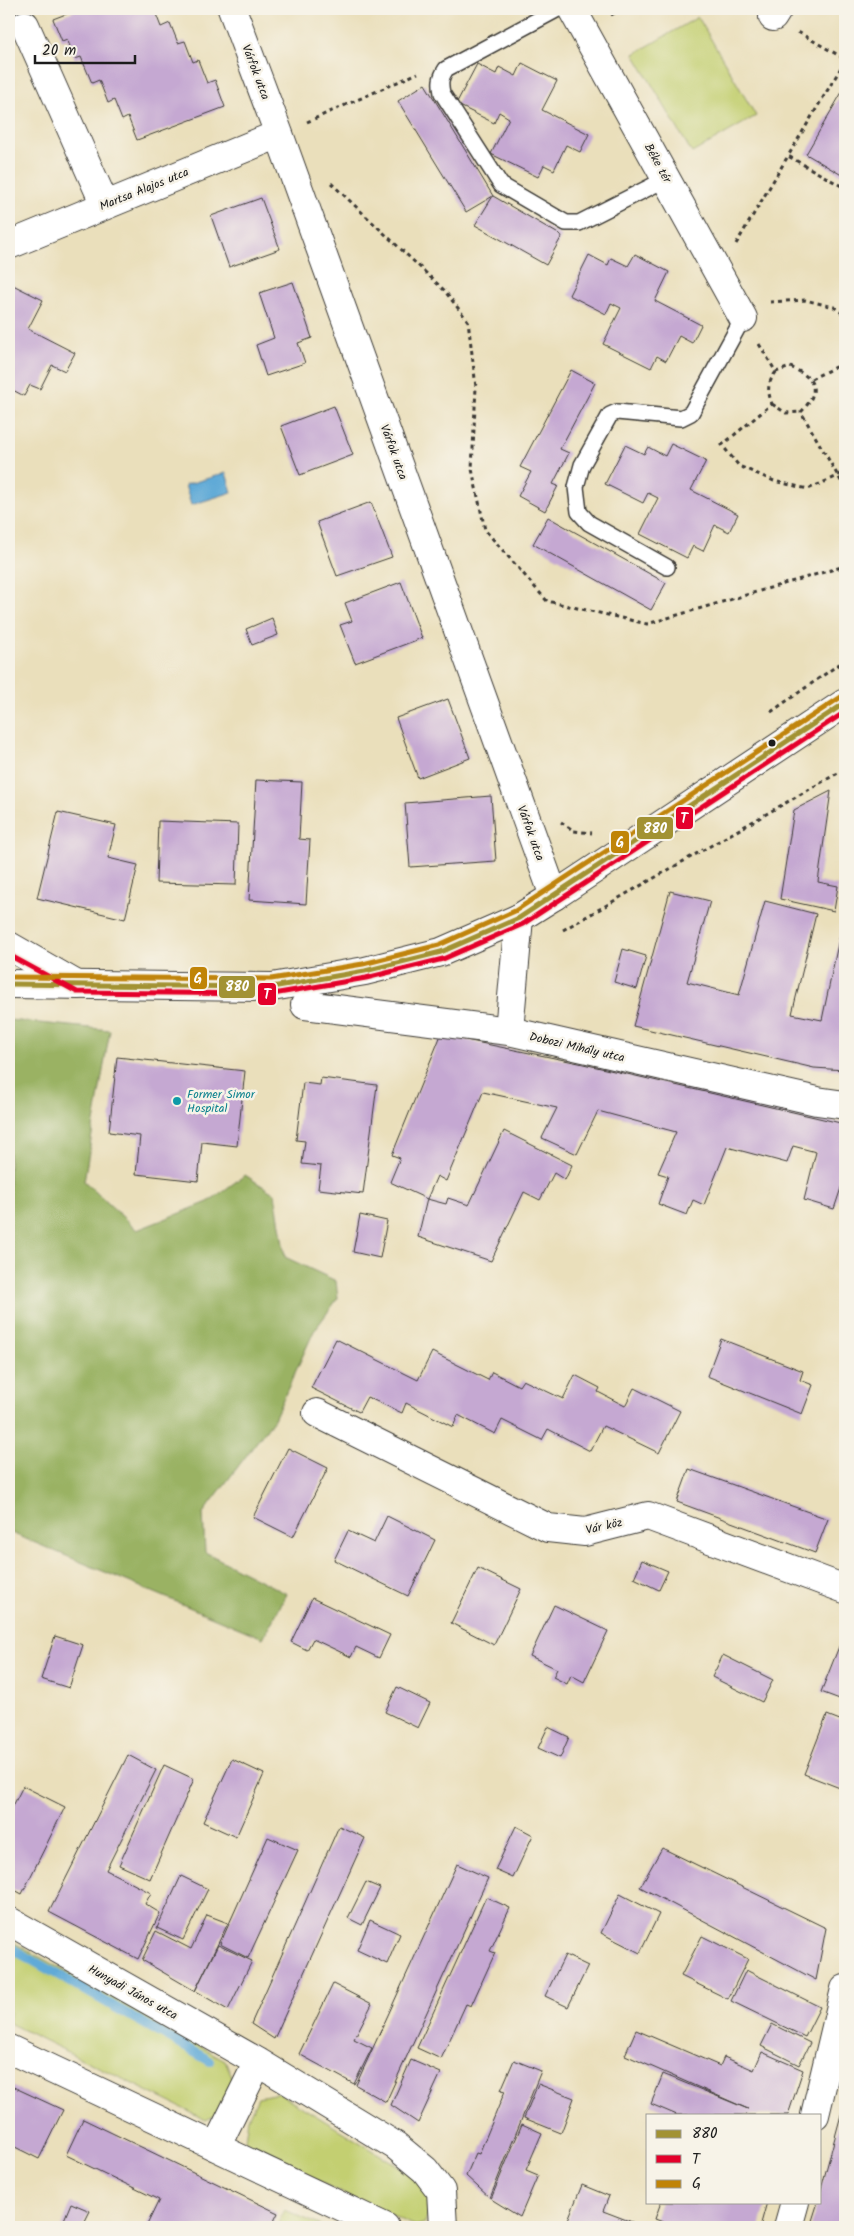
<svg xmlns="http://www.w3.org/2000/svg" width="854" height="2236" viewBox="0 0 854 2236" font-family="Kalam,sans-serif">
  <rect width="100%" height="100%" fill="#f7f3e8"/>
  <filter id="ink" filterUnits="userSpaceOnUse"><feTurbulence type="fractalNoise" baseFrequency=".02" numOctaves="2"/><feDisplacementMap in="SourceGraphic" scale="10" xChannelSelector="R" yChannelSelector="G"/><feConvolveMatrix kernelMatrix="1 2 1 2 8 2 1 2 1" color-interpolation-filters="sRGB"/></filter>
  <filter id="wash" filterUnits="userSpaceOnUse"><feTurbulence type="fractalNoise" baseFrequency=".0096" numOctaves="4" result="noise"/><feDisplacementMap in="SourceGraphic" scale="20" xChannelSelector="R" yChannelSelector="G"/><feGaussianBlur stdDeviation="1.12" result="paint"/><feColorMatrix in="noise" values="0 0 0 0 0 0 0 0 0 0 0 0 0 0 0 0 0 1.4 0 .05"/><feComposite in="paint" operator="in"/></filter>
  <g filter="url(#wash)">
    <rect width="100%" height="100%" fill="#eadfbb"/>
    <path fill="#c3cf71" stroke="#707646" d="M698,17L756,116L692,153L634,54Z
      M9,1940L225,2060L234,2081L218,2114L206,2120L9,2023Z
      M279,2093L410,2173L426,2186L429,2205L425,2223L416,2226L358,2201L256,2150L245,2140L248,2118L258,2097Z
      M285,2210L324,2227H276Z"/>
    <path fill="#9ab263" stroke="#5b6740" d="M9,1020L110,1030L84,1181L137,1230L208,1202L245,1175L275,1194L285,1257L336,1281L338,1298L314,1331L274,1419L203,1513L205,1552L287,1594L263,1638L9,1532Z"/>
    <path fill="#60aad7" stroke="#3e637a" d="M226,473L232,492L191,505L185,485Z"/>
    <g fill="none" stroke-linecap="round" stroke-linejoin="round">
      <path stroke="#60aad7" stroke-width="10" d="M9,1947L210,2061"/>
    </g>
    <g id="blocks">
      <path fill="#c5a8d2" d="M79,9H154L161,27L170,23L178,43L185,41L193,62L198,60L207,83L215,80L225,107L137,140L128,117L122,120L114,100L108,103L99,80L92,83L81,57L75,59L67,39L62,41L53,19Z
        M522,63L557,81L542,110L589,134L580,152L566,145L554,170L544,165L538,177L491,154L509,118L499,112L494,123L456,104L477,64L496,74L499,67L516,76Z
        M425,84L493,196L562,236L546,265L475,225L493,196L466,212L398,101Z
        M845,87V177L806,154Z
        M261,198L280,249L229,267L211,216Z
        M635,254L669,272L655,301L701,325L692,343L679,336L666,361L657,356L651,368L603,344L621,308L611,303L606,314L569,295L589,255L608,265L611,258L628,266Z
        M293,282L312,338L298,343L305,363L266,376L256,345L274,338L259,293Z
        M9,283L43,300L28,329L75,353L65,371L52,365L40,389L30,385L24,396L9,388Z
        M571,370L595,383L560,449L569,453L553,484L558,486L545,511L518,496L531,472L520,467Z
        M334,406L353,455L300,475L281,426Z
        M671,444L706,461L691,490L738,514L729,532L715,525L703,551L693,546L687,558L640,534L658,498L648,493L643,503L605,484L625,445L644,454L648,447L665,456Z
        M371,502L392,557L337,576L317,522Z
        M548,517L666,583L651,610L533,544Z
        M401,582L422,638L355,663L340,625L352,621L345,603Z
        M272,618L278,635L252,645L246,629Z
        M448,699L470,758L418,778L396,718Z
        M256,780L302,782L299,839L310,840L306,904L249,900Z
        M831,791L818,882L838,886L834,911L780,899L794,810Z
        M491,796L496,861L410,867L405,803Z
        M58,812L116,825L108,858L138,865L125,919L37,898Z
        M158,821L238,824L236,885L156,883Z
        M670,891L710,901L687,982L739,995L765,901L816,914L792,1014L822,1020L843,920L845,921V1070L814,1068L633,1026Z
        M623,949L646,956L637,989L614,982Z
        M441,1035L579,1063L845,1124V1176L834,1209L804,1200L816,1152L793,1146L787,1163L727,1147L704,1205L693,1200L687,1215L658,1204L668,1176L658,1173L676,1132L598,1111L577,1154L542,1138L557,1108L483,1092L446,1181L437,1176L427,1199L390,1182L400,1158L392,1155Z
        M117,1057L245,1071L237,1146L202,1142L198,1181L136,1174L140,1136L109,1132Z
        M321,1078L377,1085L363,1194L318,1189L321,1166L302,1164L305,1141L296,1140L303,1083L320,1085Z
        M504,1131L572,1165L565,1180L554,1173L540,1200L524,1192L491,1261L418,1237L427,1199L446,1204L448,1198L469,1205Z
        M360,1215L387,1221L380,1258L353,1252Z
        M336,1339L418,1380L432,1352L488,1380L492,1372L519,1386L523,1380L563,1399L575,1375L600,1388L598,1392L625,1406L634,1388L680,1411L659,1453L603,1426L590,1451L548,1429L542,1440L502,1420L495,1434L458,1415L453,1427L406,1403L402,1413L367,1397L359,1412L311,1388Z
        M721,1339L803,1371L800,1380L813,1385L802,1414L707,1376Z
        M288,1448L328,1468L293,1537L253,1517Z
        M689,1469L828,1519L815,1553L677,1502Z
        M387,1516L435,1540L408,1596L334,1560L348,1531L374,1543Z
        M642,1560L668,1571L659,1590L634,1578Z
        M478,1568L521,1589L494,1645L451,1623Z
        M312,1598L390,1635L379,1658L356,1647L351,1657L313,1639L307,1650L291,1642Z
        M554,1605L608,1631L584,1682L571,1675L567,1684L553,1677L557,1669L530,1656Z
        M55,1636L83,1645L69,1688L41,1679Z
        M842,1639L845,1640V1701L821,1692Z
        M723,1655L773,1680L762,1702L712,1677Z
        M397,1687L430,1703L418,1728L385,1712Z
        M827,1715L845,1722V1790L804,1774Z
        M548,1727L569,1737L560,1758L538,1748Z
        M128,1755L156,1770L106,1870L151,1893L145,1904L160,1913L138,1959L49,1912Z
        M232,1759L264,1774L236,1837L203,1822Z
        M164,1765L194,1779L150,1879L119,1865Z
        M23,1786L65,1807L22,1894L9,1887V1814Z
        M339,1826L365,1838L274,2039L251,2024Z
        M516,1826L533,1835L513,1878L495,1870Z
        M268,1837L298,1850L248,1958L220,1944Z
        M662,1848L826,1928L816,1980L640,1887Z
        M457,1864L488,1878L386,2102L356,2085Z
        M181,1876L208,1889L183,1940L157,1928Z
        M366,1882L380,1888L362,1925L348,1918Z
        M620,1894L659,1914L640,1953L601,1933Z
        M486,1897L510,1908L490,1951L495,1953L471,2006L466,2004L441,2059L417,2048Z
        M207,1915L228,1923L195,1991L142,1960L156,1931L191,1949Z
        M370,1920L400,1934L387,1964L357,1950Z
        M702,1936L748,1959L728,1999L681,1976Z
        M218,1945L252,1961L228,2010L195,1991Z
        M565,1955L588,1966L568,2007L545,1996Z
        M746,1970L820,2007L805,2037L731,2001Z
        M333,1984L372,2004L354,2039L372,2048L354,2084L299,2054Z
        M772,2024L810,2043L799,2065L761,2046Z
        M636,2030L720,2066L724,2057L754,2070L762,2052L803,2070L788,2115H677L651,2104L663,2074L748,2109L625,2055Z
        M411,2060L441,2073L418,2123L391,2105Z
        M514,2060L541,2071L490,2198L466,2176L476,2153L479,2154L505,2091L501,2090Z
        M538,2084L574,2098L561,2133L524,2118Z
        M9,2085L63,2110L39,2159L9,2144Z
        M845,2100V2227H810L818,2202H820V2193Z
        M83,2119L278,2213L271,2227H146L159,2200L66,2155Z
        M522,2124L542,2133L526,2170L538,2175L520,2217L491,2199Z
        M582,2185L609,2196L603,2211L645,2227H565Z
        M661,2202H767L760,2227H676L655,2219Z
        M71,2203L90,2211L82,2227H61Z"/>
    </g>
  </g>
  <g filter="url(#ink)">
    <use href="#blocks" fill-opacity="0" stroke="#3b3934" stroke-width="1"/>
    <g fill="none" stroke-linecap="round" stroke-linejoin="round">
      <defs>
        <path id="lane" d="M558,9L446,69C440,78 440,83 442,93L501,185L566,223H579L666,179
          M667,567L589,523L579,512L576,487L582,465L610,415L617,412L681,418L691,413L743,318"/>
        <path id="street" d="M232,9L279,134L554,896
          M572,9L743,318
          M773,17L778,9
          M25,25L105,205
          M9,245L279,134
          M9,946L77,985
          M305,1005L509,1031L817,1101L845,1105
          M509,1031L519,918
          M317,1413L548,1528L585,1532L648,1516L845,1589
          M9,1921L258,2062L396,2146L425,2170L441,2191L443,2227
          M9,2049L385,2227
          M815,2115L845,1989
          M216,2147L258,2062
          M788,2227L795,2202"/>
        <path id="primary" d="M9,984L272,987L365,971L441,952L519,918L554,896L845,703"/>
      </defs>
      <use href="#lane" stroke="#3b3934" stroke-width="18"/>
      <use href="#street" stroke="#3b3934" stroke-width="30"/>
      <use href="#primary" stroke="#3b3934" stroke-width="30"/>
      <path stroke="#3b3934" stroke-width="3" stroke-dasharray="4 4" stroke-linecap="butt" d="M611,15L621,9
        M798,32L845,59
        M845,61L788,156L845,188
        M307,122L418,73
        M331,183L444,290L468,321L476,387L472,469L485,530L547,601L647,624L845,566
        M736,244L788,156
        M770,302L805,300L834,307L845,315
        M759,344L776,372L790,367C816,378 821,391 801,412L845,488
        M776,372C767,384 767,390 772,404L722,445L739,466L774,481L808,489L838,476L845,469
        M811,379L845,362
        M772,404L786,413L801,412
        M771,712L845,660
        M561,822L574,831L592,833
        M563,930L845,769"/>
      <use href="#lane" stroke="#fff" stroke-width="15"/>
      <use href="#street" stroke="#fff" stroke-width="28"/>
      <use href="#primary" stroke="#fff" stroke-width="28"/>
      <defs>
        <path id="bus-1" d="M9,984L272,987L365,971L441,952L519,918L845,703"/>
        <path id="bus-2" d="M9,955L77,992L273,994L366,978L443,959L523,924L845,712"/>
        <path id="bus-3" d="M9,977L271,979L363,964L439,945L515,911L841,697"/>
      </defs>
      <use href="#bus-1" stroke="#f7f3e8" stroke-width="9"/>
      <use href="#bus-2" stroke="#f7f3e8" stroke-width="9"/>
      <use href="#bus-3" stroke="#f7f3e8" stroke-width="9"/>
      <use href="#bus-1" stroke="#a29233" stroke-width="5"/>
      <use href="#bus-2" stroke="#e4002b" stroke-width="5"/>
      <use href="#bus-3" stroke="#c08407" stroke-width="5"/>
    </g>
  </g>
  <circle fill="#1c1c1c" stroke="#f7f3e8" stroke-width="2" cx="772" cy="743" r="4.5"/>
  <circle fill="#0f9aa8" stroke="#f7f3e8" stroke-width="2" cx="177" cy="1101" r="5"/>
  <g text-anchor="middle" stroke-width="5" stroke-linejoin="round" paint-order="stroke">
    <g font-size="12" fill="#1c1c1c" stroke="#f7f3e8">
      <text transform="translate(256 72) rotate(69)" y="4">Várfok utca</text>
      <text transform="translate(658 163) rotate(61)" y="4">Béke tér</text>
      <text transform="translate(144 189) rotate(-22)" y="4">Martsa Alajos utca</text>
      <text transform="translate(394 452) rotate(70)" y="4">Várfok utca</text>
      <text transform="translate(531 833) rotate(70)" y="4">Várfok utca</text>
      <text transform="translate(577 1047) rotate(13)" y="4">Dobozi Mihály utca</text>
      <text transform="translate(604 1526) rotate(-13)" y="4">Vár köz</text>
      <text transform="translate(133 1992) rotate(29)" y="4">Hunyadi János utca</text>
    </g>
    <g font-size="12" fill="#0d838f" stroke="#f7f3e8" text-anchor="start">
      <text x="187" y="1098">Former Simor<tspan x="187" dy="14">Hospital</tspan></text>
    </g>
  </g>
  <g stroke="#f7f3e8" stroke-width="2">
    <rect x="675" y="806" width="19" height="24" rx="5" fill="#e4002b"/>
    <rect x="636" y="816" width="38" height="24" rx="5" fill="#a29233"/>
    <rect x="610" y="830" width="20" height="24" rx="5" fill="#c08407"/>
    <rect x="189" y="966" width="19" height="24" rx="5" fill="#c08407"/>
    <rect x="218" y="975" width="38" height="24" rx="5" fill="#a29233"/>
    <rect x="257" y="982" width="20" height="24" rx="5" fill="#e4002b"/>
  </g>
  <g font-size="14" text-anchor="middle" font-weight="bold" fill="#fff">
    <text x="684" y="823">T</text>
    <text x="655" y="833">880</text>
    <text x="620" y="847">G</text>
    <text x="198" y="983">G</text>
    <text x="237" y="991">880</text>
    <text x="267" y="999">T</text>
  </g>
  <rect width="854" height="2236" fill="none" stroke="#f7f3e8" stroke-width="30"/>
  <rect x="646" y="2114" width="175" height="90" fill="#f7f3e8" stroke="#9f9d96"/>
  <rect x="656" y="2130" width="25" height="8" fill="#a29233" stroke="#9f9d96"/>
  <text x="692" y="2138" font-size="15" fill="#1c1c1c">880</text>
  <rect x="656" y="2155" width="25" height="8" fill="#e4002b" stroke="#9f9d96"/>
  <text x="692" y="2164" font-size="15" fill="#1c1c1c">T</text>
  <rect x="656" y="2180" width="25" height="8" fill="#c08407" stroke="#9f9d96"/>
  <text x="692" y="2188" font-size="15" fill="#1c1c1c">G</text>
  <path d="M35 55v8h100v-8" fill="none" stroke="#1c1c1c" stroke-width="2.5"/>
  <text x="42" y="55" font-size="15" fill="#1c1c1c" stroke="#f7f3e8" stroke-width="4" paint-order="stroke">20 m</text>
</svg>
